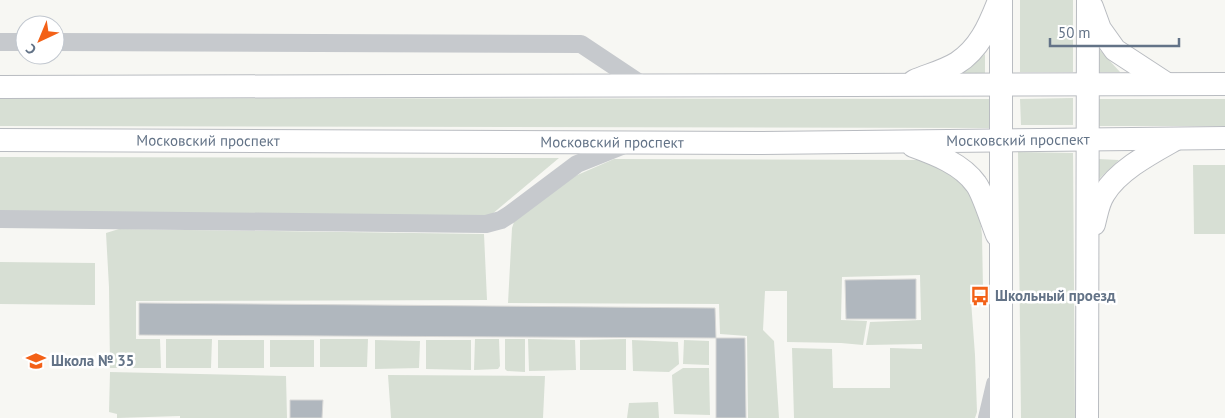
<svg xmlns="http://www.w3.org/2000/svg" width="1225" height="418" viewBox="0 0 1225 418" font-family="'PT Sans',sans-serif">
  <rect width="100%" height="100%" fill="#f7f7f3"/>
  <path fill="#d7dfd4" d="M1020,0H1073V72H1020Z
    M1098,48L1120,72H1097Z
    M985,54V75L960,74Z
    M0,98L992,99L993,128L0,126Z
    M1073,98V125H1021L1020,99Z
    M1099,99H1225V126H1099Z
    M1018,152L1073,153L1075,418H1021Z
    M0,157L559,158L491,215H0Z
    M614,159L928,160L949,167L978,202L982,235L983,289L970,287L975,355L977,412L975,418H794L792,348L832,349L833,388H890V348L922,349V344L866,345L870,322L921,320L920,275L842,277L841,320L867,321L863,345L841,343L787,342V291H765L763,330L774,341L779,418H748L747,336L720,334L719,304L508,303L512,228L516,216L559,183Z
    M1098,159L1119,160L1098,180Z
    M1193,165H1225V234H1194Z
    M119,229L484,234L487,300L136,301V339H160L161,368H110L109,287L106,233Z
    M0,262L95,263V305L0,304Z
    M166,339H212L211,368H166Z
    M320,339H368L367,367H320Z
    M475,339H499L500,366L498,369L474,370Z
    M505,339H525V372L507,371L505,369Z
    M528,339L575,340L576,370L529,371Z
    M626,339V370H580V340Z
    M218,340H264V368H218Z
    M270,340H314V367H270Z
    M375,340L420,341L419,368L375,369Z
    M426,340H471V370L426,369Z
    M632,340L678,342L679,364L669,372L633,371Z
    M684,340L709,341V365L683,364Z
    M683,368H709L710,415L674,414L672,375Z
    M110,372L286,376L287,418H180V416L117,418V414L109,412Z
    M388,375L545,376L543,418H391Z
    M658,402L659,418H627L629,403Z"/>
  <path fill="#b0b7be" stroke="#d8d8d6" d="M916,279V319H846L845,280Z
    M139,303L715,308L716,338L139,335Z
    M716,338H745L746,418H716Z
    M290,400H323L322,418H290Z"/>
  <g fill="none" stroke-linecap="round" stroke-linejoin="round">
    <defs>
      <g id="major">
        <path d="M1092,7L1100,29L1115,50L1167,84"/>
        <path d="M914,81C928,75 944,71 957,63C979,49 989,26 998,3"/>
        <path d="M0,87L1225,84"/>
        <path id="s1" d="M0,140L758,143L1225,138"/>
        <path d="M913,146C935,154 962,164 976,184C983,193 992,223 997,235"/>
        <path d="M1094,224C1097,213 1098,203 1104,194C1118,170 1153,152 1176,139"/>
        <path d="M1001,418V0"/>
        <path d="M1087,418L1088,0"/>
      </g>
    </defs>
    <use href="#major" stroke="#b9bcc1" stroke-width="24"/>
    <path stroke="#c6c9cd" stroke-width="18" d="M0,42H25
      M55,42L581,44L644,86
      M0,219L486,224L501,220L509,215L577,164L622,146
      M987,418L995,384"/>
    <use href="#major" stroke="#fff" stroke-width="22"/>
  </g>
  <defs>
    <symbol id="bus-bare" viewBox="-9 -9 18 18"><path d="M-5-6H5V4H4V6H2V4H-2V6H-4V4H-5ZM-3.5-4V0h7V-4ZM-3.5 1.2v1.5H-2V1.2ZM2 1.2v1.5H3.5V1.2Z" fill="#f36117" stroke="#fff" stroke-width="2.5" paint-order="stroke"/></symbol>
    <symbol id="school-bare" viewBox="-9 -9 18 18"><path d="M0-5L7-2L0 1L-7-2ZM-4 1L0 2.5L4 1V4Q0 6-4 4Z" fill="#f36117" stroke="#fff" stroke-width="2.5" paint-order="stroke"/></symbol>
  </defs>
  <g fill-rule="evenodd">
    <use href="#bus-bare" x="966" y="282" width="28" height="28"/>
    <use href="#school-bare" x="22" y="347" width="28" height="28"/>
  </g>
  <g text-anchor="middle" stroke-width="5" stroke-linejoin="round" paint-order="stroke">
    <g font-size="15" fill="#637387" stroke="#fff">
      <text dy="5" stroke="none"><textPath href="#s1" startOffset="1018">Московский проспект</textPath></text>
      <text dy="5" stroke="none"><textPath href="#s1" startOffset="208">Московский проспект</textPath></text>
      <text dy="5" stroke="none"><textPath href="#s1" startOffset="612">Московский проспект</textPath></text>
    </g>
    <g font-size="15" font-weight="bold" fill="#637387" stroke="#fff" text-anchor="start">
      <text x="995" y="301">Школьный проезд</text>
      <text x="51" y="366">Школа № 35</text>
    </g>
  </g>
  <g transform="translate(40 40) rotate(224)"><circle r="24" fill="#ffffff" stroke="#c1c7cf"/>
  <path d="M0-4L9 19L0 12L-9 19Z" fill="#f36117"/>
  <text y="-8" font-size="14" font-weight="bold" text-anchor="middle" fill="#637387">С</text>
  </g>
  <path d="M1050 38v8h129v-8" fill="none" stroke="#637387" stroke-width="2.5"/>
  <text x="1058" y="38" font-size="15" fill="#637387" stroke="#ffffff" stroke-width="4" paint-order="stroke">50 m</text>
</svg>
